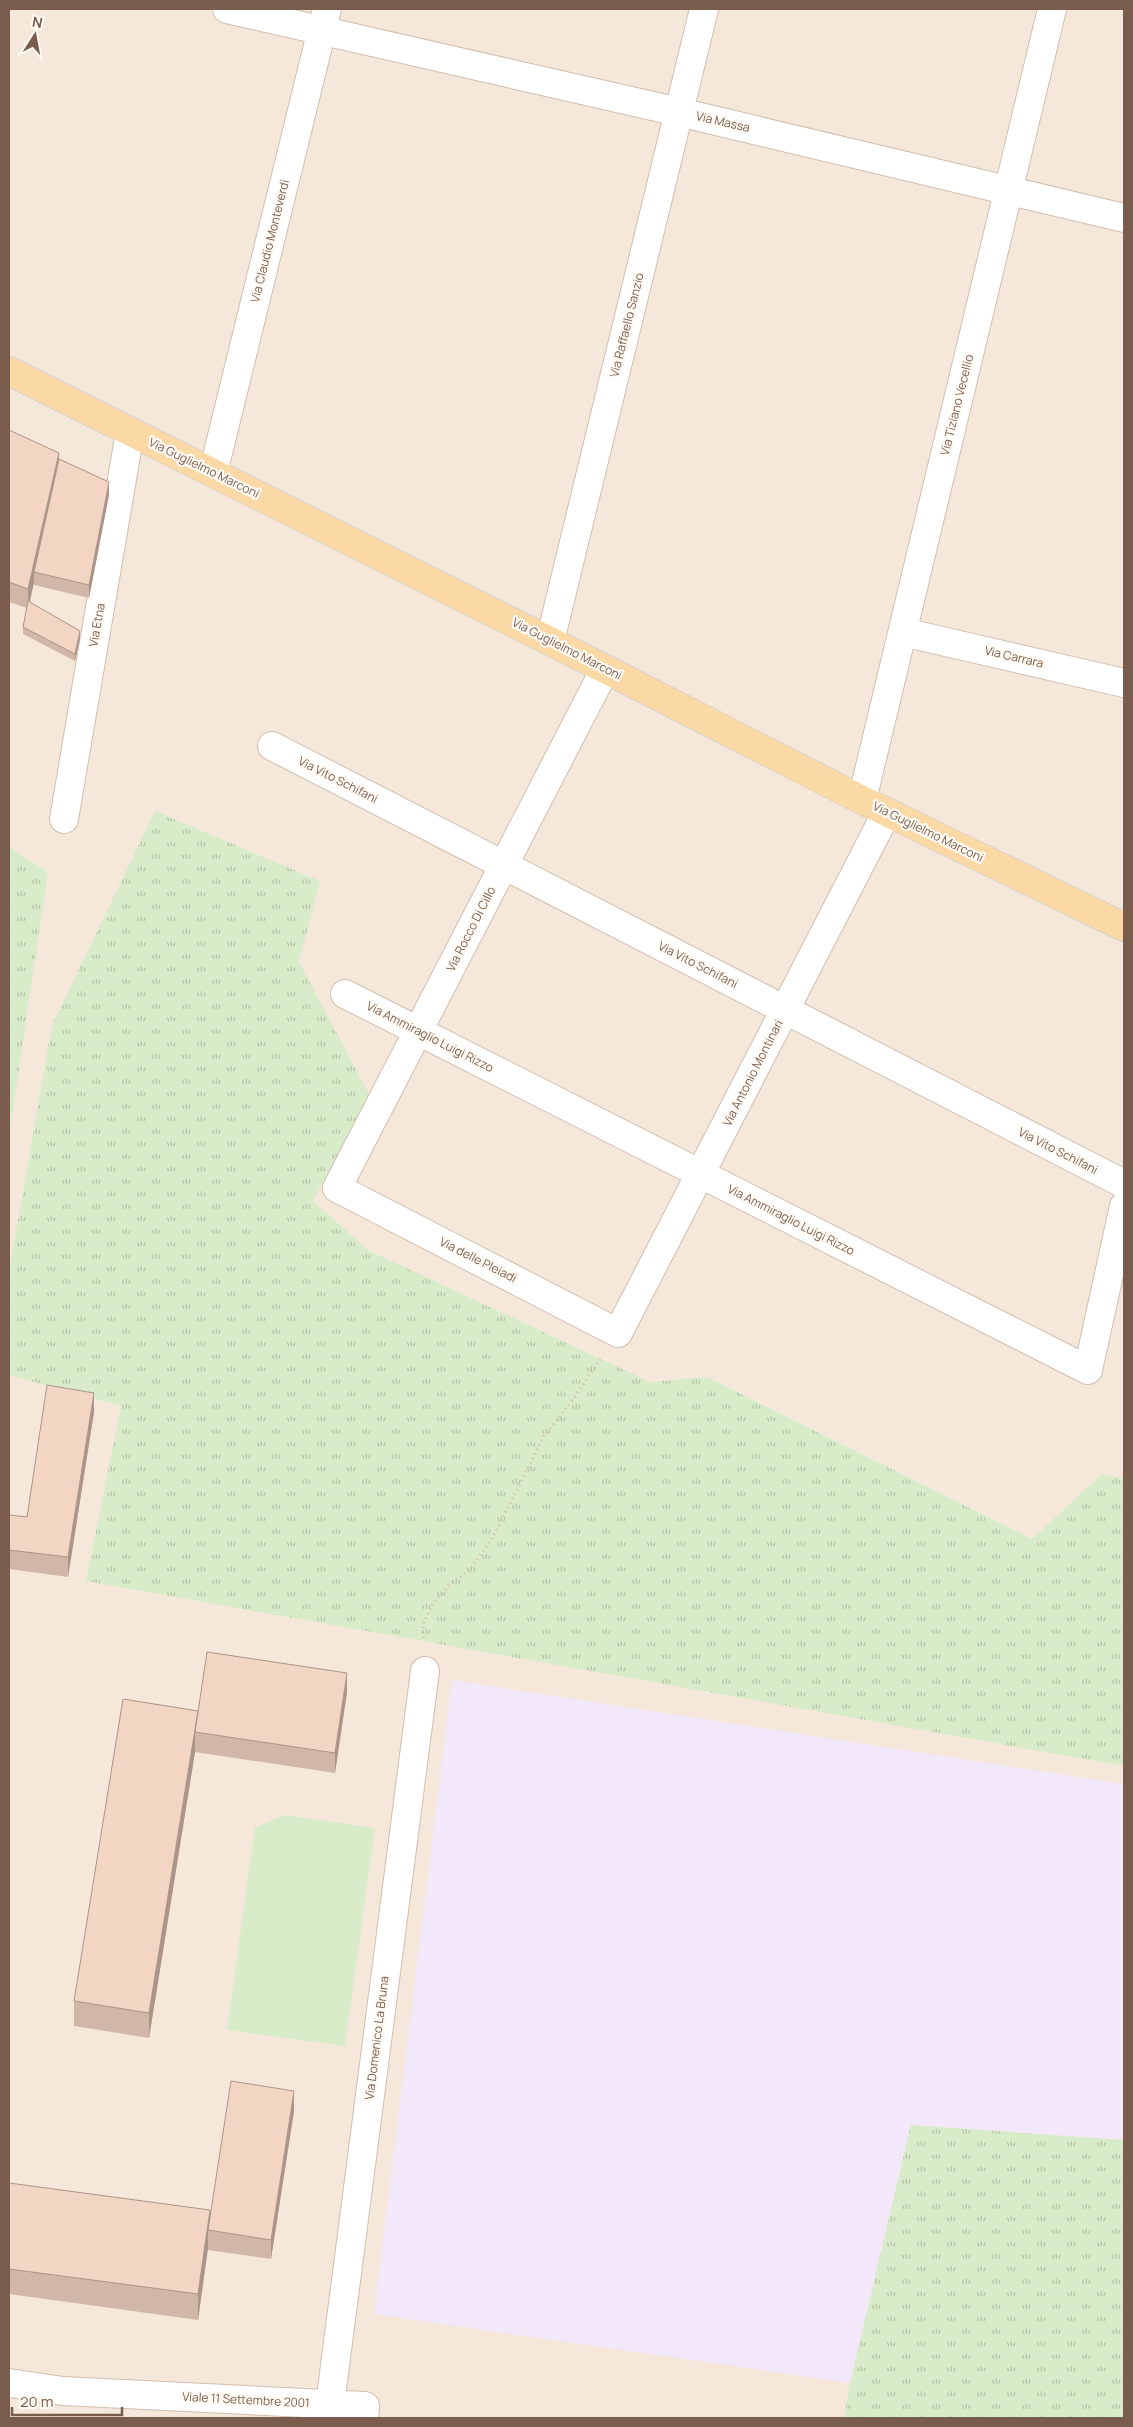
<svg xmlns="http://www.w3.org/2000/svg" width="1133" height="2427" viewBox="0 0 1133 2427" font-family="Manrope,sans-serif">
  <defs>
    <pattern id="grass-tufts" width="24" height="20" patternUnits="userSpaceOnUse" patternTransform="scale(1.25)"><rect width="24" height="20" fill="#d8ecc9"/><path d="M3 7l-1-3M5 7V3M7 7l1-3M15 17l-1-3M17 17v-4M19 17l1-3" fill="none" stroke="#b4c2a5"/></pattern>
  </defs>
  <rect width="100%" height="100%" fill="#fdf6ec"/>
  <path fill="#f5e8da" d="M9,9H1124V2418H9Z"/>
  <path fill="#f3e8fa" d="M452,1680L1124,1784V2140L911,2125L850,2383L374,2314Z"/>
  <path fill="url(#grass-tufts)" d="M155,811L320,881L299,962L369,1094L313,1201L368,1250L650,1382L707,1377L1032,1539L1102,1474L1124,1479V1766L86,1581L121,1406L9,1375V1271L52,1025Z
    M9,847L48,872L9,1137Z
    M911,2125L1124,2140V2418H844L850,2383Z"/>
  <path fill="#d8ecc9" d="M285,1815L375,1828L345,2046L227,2030L255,1827Z"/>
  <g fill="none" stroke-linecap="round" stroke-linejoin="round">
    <defs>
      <path id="minor" d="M227,9L679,112L1124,218
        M213,473L327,9
        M903,632L1124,683
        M550,641L704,9
        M605,669L337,1188L618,1333L887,812
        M272,746L1124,1184
        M862,800L1052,9
        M64,819L130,432
        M345,994L1088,1370L1124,1206
        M9,2383L63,2391L365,2406L364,2418
        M330,2404L425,1671"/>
      <path id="major" d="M9,371L550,641L862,800L1124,927"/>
    </defs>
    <use href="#minor" stroke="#d1beb0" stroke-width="30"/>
    <use href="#major" stroke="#dad1cd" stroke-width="30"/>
    <path stroke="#d9b8a5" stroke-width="3" stroke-dasharray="1 4" stroke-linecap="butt" d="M423,1638V1624L432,1605L451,1583L469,1571L493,1537L544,1436L574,1398L600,1359"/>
    <use href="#minor" stroke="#fff" stroke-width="28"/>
    <use href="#major" stroke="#fbd9a5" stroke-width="28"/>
  </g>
  <path fill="#d1b7a8" d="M9,430L59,459L109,495L89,598L34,585V582L30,602L80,638L75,661L23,634V627L27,608L9,602Z
    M94,1412L68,1577L9,1569V1515L27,1517Z
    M347,1692L335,1773L195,1752L149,2038L74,2026V2001L198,1711Z
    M294,2111L271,2259L208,2250V2248L198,2320L9,2294V2183L210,2218Z"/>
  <path fill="#aa9588" d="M59,453V473L34,572V582L28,608V589Z
    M109,482V495L89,598V585Z
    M80,631V638L75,661V654Z
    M94,1393V1412L68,1577V1557Z
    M347,1673V1692L335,1773V1753Z
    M198,1711L195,1732V1752L149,2038V2013Z
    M294,2091V2111L271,2259V2240Z
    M210,2210V2230H208V2248L198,2320V2294Z"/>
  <path fill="#f3d5c3" stroke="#aa9588" d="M9,430L59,453L28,589L9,582Z
    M59,459L109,482L89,585L34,572Z
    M28,601L80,631L75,654L23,627Z
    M47,1385L94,1393L68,1557L9,1550V1515L27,1517Z
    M207,1652L347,1673L335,1753L195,1732Z
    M123,1699L198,1711L149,2013L74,2001Z
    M231,2081L294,2091L271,2240L208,2230Z
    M9,2183L210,2210L198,2294L9,2269Z"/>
  <g text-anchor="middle" stroke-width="4.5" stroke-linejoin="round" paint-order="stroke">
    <g font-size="12" fill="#7a5c4d" stroke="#fffaf3">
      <text transform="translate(723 122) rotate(13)" y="4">Via Massa</text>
      <text transform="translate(270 241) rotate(-76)" y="4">Via Claudio Monteverdi</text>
      <text transform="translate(627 325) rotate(-76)" y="4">Via Raffaello Sanzio</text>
      <text transform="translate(957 405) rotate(-76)" y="4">Via Tiziano Vecellio</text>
      <text transform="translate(204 468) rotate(26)" y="4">Via Guglielmo Marconi</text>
      <text transform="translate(97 625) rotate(-80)" y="4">Via Etna</text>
      <text transform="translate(567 649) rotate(27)" y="4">Via Guglielmo Marconi</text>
      <text transform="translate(1014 657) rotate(13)" y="4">Via Carrara</text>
      <text transform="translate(338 780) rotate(27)" y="4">Via Vito Schifani</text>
      <text transform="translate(928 832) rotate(26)" y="4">Via Guglielmo Marconi</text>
      <text transform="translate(471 929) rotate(-63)" y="4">Via Rocco Di Cillo</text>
      <text transform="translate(698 965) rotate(27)" y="4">Via Vito Schifani</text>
      <text transform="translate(430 1037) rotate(27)" y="4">Via Ammiraglio Luigi Rizzo</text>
      <text transform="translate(753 1073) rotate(-63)" y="4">Via Antonio Montinari</text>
      <text transform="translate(1058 1151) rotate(27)" y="4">Via Vito Schifani</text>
      <text transform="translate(791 1220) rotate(27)" y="4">Via Ammiraglio Luigi Rizzo</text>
      <text transform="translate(478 1260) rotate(27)" y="4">Via delle Pleiadi</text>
      <text transform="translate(377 2038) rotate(-83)" y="4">Via Domenico La Bruna</text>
      <text transform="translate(246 2400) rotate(3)" y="4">Viale 11 Settembre 2001</text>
    </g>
  </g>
  <rect width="1133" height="2427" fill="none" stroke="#7a5c4d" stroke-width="20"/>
  <g transform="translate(35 35) rotate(11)" stroke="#fffaf3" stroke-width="4" paint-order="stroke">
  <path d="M0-4L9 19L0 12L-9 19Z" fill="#7a5c4d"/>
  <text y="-8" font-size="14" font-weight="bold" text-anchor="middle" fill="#7a5c4d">N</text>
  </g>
  <path d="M12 2407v8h110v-8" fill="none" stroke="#7a5c4d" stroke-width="2.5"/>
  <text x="20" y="2407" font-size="15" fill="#7a5c4d" stroke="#fffaf3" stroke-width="4" paint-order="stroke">20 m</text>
</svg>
